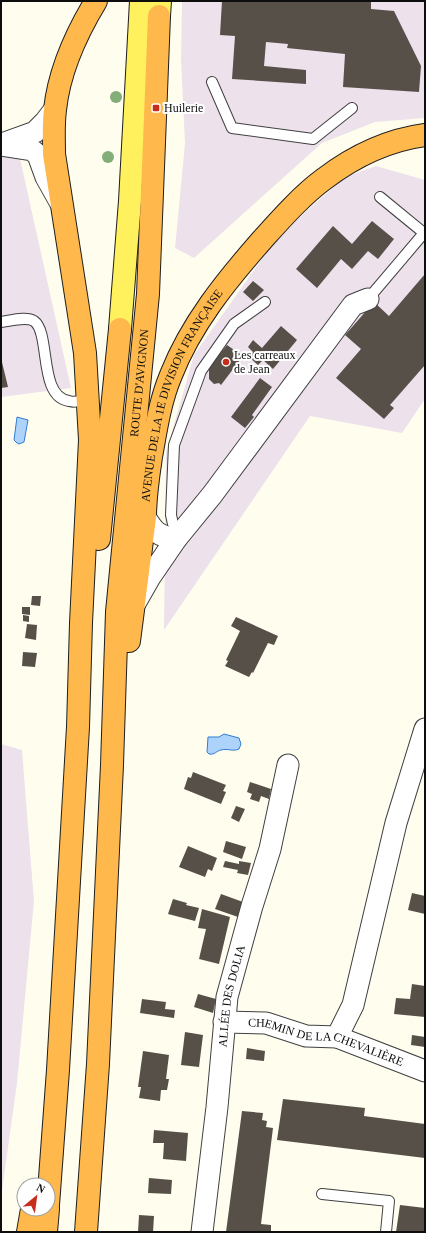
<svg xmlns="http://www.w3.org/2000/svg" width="426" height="1233" viewBox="0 0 426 1233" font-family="Georgia,serif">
  <rect width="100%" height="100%" fill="#fffeee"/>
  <path fill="#ede1ec" d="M182,1H425V118L375,122L322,143L194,258L175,248L185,143L181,60Z
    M19,154L71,388L1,397V156Z
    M376,166L425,180V399L402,433L310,416L164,630L166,452L194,355L278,236L345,177Z
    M1,744L22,750L34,901L17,1083L1,1198Z"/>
  <path fill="#aed3fb" stroke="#307cd7" d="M17,417L28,420L24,442L19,444L17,443L14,440Z
    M224,734L239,738L241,744L239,749C233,752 228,748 221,750C216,751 215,755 209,754L207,752L208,737H219Z"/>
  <path fill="#575049" d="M222,1H371V9L394,11L421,66L419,92L343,87L345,54L287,48L288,44L266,42L264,66L306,70V84L232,79L235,36L220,35Z
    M372,221L394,239L378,259L368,251L352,269L341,259L317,288L296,269L333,226L352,244Z
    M425,274V365L390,405L394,408L384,419L336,378L361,349L345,335L374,302L389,316Z
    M253,281L264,290L253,301L243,292Z
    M281,326L297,340L273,369L263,360L258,365L249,357L253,352L248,347L253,340L262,348Z
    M227,345L243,356L221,385L219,383L214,384L209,379V368Z
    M1,358L8,387L1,388Z
    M260,378L272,387L252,415L254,417L245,428L231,417Z
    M32,596H41L40,606L31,605Z
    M22,607H30V615L22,614Z
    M23,615L29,616V622L23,621Z
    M236,617L278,636L274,645L268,643L253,673L252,672L249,677L225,666L228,661L226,660L240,631L231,626Z
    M27,624L37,625L36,640L25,638Z
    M23,652L37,653L35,667L22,666Z
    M193,772L226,785L223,791L226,792L221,804L184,789L188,777L191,778Z
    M250,782L271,789L269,799L261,796L259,802L250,799L252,794L247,792Z
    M236,806L245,809L239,822L231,818Z
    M226,841L246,847L242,859L223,852Z
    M188,846L217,858L212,871L208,869L205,877L179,867Z
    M225,861L239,864V861L251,863L248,875L237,873L238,870L223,867Z
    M412,893L425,896V914L408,910Z
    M221,894L243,902L238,917L215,909Z
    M173,899L187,903L186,905L199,908L195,921L168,914Z
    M202,909L230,917L219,964L199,959L206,929L198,928Z
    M412,984L425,986V1017L394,1014L396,998L410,999Z
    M198,994L216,999L213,1013L194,1007Z
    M142,999L166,1002L165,1009L175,1010L174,1018L140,1013Z
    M185,1032L203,1035L199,1067L181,1065Z
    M412,1035L425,1037V1047L411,1045Z
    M247,1048L265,1051L264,1061L246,1059Z
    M143,1051L169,1055L166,1079H169L167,1090H161L160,1101L139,1098L141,1087H138Z
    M283,1099L365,1108L364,1116L425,1124V1158L277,1140Z
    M242,1111L263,1113L262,1120L267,1121L266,1127L273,1128L261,1224L271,1225V1232H226Z
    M154,1130L188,1133L186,1161L163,1159L164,1143H153Z
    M149,1178L172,1180L171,1194L148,1193Z
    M400,1205L425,1208V1232H396Z
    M139,1215L154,1216L153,1232H138Z"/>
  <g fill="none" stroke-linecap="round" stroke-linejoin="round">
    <defs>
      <path id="lane" d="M212,82L232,128L313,139L352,108
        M368,299L424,233L380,197
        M1,322C10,321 26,316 34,321C51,333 38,397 69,401C77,403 82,401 87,395
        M181,532L173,524L171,515L174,445L201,371L234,324L265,302
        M322,1194L389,1201L386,1232"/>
      <g id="street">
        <path d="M2,144L35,132L45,122L55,109"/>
        <path d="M1,145L32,150L38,155L46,177L60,202"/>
        <path d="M145,517C154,532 158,536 176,539"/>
        <path d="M134,605L150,577L176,539L212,495L353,305L368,299"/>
        <path id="s1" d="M224,1022L266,1023L306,1036L337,1037L425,1071"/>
        <path d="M337,1037L353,1005L396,823L425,729"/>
        <path id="s2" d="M202,1232L217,1107L227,997L252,906L270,849L288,765"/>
      </g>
      <path id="primary" d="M159,16L160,1
        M120,329L130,201L141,1"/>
      <g id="highway">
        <path d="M99,539L120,329"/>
        <path id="s3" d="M129,641L145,517C145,496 148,477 151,457C156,429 160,401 171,375C191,324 226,281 262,240C280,220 302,195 324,179C353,157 388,140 425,135"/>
        <path d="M48,1205L58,1070L78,727L81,623L90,440L85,353L54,154C54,139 53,125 55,110C59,71 76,34 96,1"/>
        <path d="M28,1232L32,1209"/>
        <path d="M46,1232L48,1209"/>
        <path id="s4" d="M86,1232L98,1064L112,765L117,612L148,294L159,16"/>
      </g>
    </defs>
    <use href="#lane" stroke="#404040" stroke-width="12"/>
    <use href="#street" stroke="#404040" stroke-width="23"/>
    <use href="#primary" stroke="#1e1e1e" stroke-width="24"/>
    <use href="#highway" stroke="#1e1e1e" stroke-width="24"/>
    <use href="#lane" stroke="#fff" stroke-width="10"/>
    <use href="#street" stroke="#fff" stroke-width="21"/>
    <use href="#primary" stroke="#fff05e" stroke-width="22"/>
    <use href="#highway" stroke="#ffb84c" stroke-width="22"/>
  </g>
  <g fill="#83ad79">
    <circle cx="116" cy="97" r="6"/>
    <circle cx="108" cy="157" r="6"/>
  </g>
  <g fill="#c82d1b" stroke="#fff" stroke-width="1.5">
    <rect x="152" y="104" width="8" height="8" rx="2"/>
    <circle cx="226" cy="362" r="4"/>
  </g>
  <g text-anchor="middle" stroke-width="4" stroke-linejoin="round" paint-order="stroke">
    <g font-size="12" fill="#0d0d0d" stroke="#fff" text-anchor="start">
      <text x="164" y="112">Huilerie</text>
      <text x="234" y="359">Les carreaux<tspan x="234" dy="14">de Jean</tspan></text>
    </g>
    <g font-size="12" fill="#0d0d0d" stroke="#fff">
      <text dy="4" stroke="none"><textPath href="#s4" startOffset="851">ROUTE D'AVIGNON</textPath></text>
      <text dy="4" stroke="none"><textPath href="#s3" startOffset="254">AVENUE DE LA 1E DIVISION FRANÇAISE</textPath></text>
      <text dy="4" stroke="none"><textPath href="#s2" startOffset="238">ALLÉE DES DOLIA</textPath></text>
      <text dy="4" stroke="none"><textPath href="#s1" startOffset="105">CHEMIN DE LA CHEVALIÈRE</textPath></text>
    </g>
  </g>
  <rect width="426" height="1233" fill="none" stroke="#0d0d0d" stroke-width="4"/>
  <g transform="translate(36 1197) rotate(29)"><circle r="19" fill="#ffffff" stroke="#9e9e9e"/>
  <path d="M0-3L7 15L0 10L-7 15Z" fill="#c82d1b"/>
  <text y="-6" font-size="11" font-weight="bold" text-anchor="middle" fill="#0d0d0d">N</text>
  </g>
</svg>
